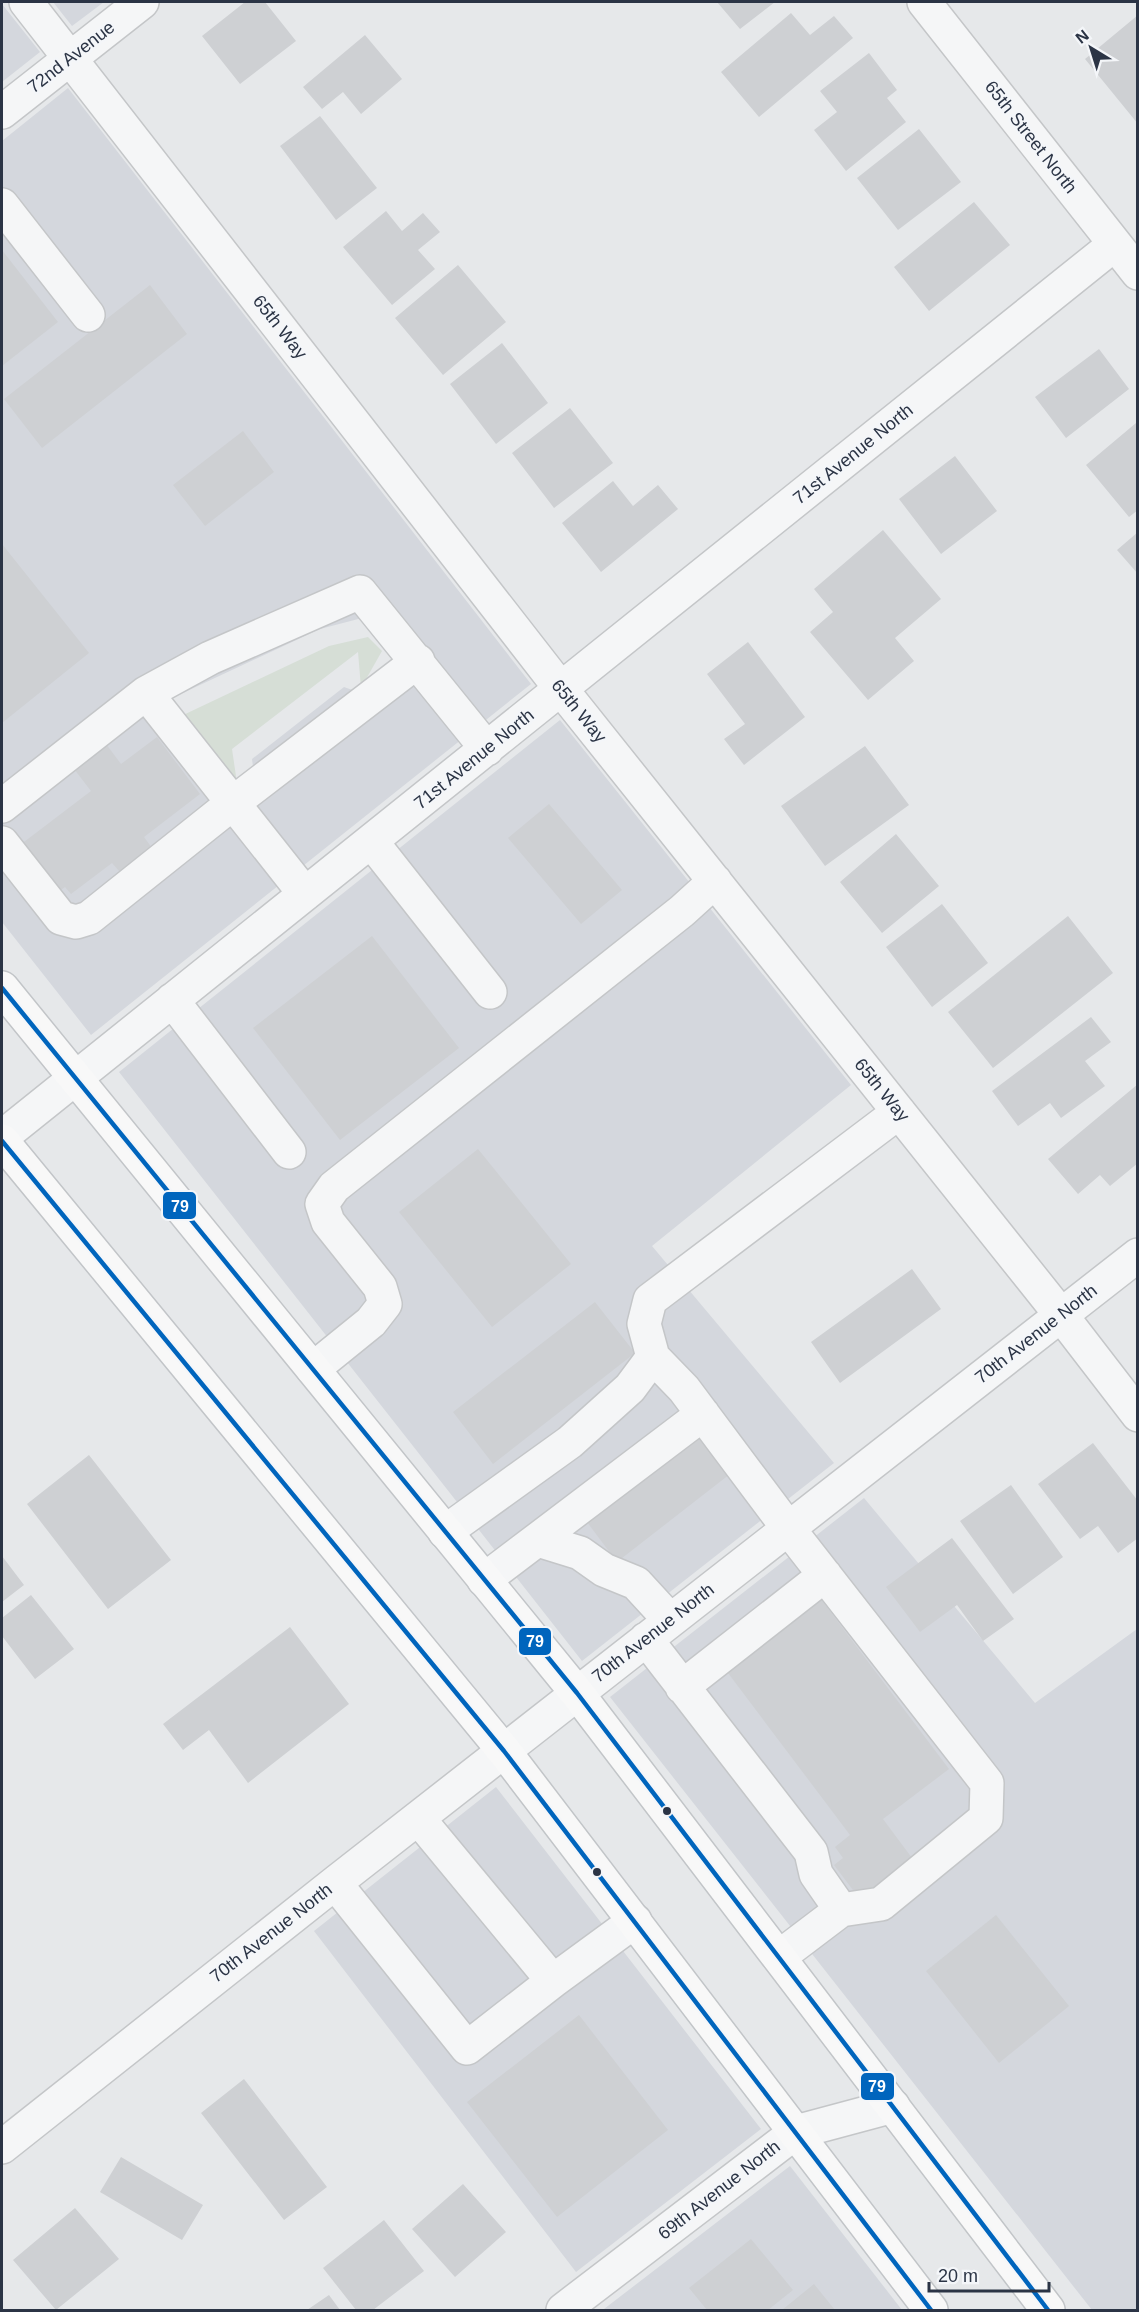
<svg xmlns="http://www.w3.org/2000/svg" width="1139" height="2312" viewBox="0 0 1139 2312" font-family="Arial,sans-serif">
  <rect width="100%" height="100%" fill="#e6e8ea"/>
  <path fill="#d4d7dd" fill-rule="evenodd" d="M53,2H104L72,26Z
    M2,4L40,52L2,82V3Z
    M68,88L531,684L91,1035L2,922V141ZM362,618L399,663L377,699L344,687L252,759L255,782L223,794L170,699L320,629Z
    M560,720L851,1085L652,1246L834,1463L582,1661L119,1072Z
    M864,1498L1035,1703L1137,1629V2310H1092L610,1697Z
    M496,1787L761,2129L576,2272L314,1931Z
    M790,2166L902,2310H605L604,2309Z"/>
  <path fill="#d6ded6" d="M368,637L382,651L361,688L358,652L232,749L237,783L179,717L329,646Z"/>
  <path fill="#ced0d3" d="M245,2H265L296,41L240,84L202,36Z
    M717,2H775L740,29Z
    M791,13L810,35L834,16L853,38L759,117L721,72Z
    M1138,15V124L1085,59Z
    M365,35L402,79L361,114L343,92L322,109L303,87Z
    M869,53L897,90L887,98L906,122L846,171L814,130L837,112L820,91Z
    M320,116L377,188L336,220L280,146Z
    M919,129L961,182L898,230L857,178Z
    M974,202L1010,245L929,311L894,267Z
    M386,211L402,231L423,213L440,232L418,250L435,269L392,305L343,247Z
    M2,250L58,322L2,366Z
    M458,265L506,322L443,375L395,318Z
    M150,285L187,334L42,448L4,399Z
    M502,343L548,403L496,444L450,384Z
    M1099,349L1129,389L1066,438L1035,397Z
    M570,408L613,463L554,508L512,453Z
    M1136,423L1138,510L1129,517L1086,465Z
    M243,431L274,472L205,526L173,485Z
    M955,456L997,511L941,554L899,499Z
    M613,481L633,506L658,485L678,509L601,572L562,523Z
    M883,530L941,599L895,638L914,661L868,700L810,632L833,612L814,589Z
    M1138,532V574L1117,550Z
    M2,544L89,653L2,723Z
    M748,642L805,717L744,765L724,739L745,724L707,674Z
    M157,737L200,794L144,837L152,848L120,872L112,863L71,894L65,887L57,893L20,845L91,791L74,769L106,744L121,764Z
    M865,746L909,805L825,866L781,806Z
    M549,804L622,890L581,924L508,838Z
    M896,834L939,886L882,933L840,882Z
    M942,904L988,963L932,1007L886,947Z
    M1068,916L1113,973L993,1068L948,1012Z
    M372,936L459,1048L340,1140L253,1028Z
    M1091,1017L1111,1042L1085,1061L1105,1086L1061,1118L1050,1103L1018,1126L992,1091Z
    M1138,1084V1163L1110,1186L1100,1175L1078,1194L1048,1159Z
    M478,1149L571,1264L492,1327L399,1212Z
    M912,1269L941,1309L840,1383L811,1342Z
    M595,1302L635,1353L493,1464L453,1412Z
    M699,1435L730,1474L617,1562L587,1522Z
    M1093,1443L1138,1501V1538L1118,1553L1098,1526L1080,1539L1038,1484Z
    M89,1455L171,1560L108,1609L27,1504Z
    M1011,1485L1063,1557L1013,1594L960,1521Z
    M952,1538L1014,1619L983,1641L957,1605L920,1632L886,1587Z
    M2,1556L24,1585L2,1602Z
    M31,1595L74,1649L35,1679L2,1636V1618Z
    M820,1598L949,1769L883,1819L912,1858L859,1898L834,1865L843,1858L835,1847L850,1835L725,1669Z
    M290,1627L349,1704L248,1783L209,1730L183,1750L163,1724Z
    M996,1915L1069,2006L999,2063L926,1971Z
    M579,2015L668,2130L557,2217L467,2102Z
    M244,2079L327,2187L284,2220L201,2113Z
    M121,2157L203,2205L182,2240L100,2192Z
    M463,2184L506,2232L455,2277L412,2229Z
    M75,2208L119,2259L56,2310L13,2260Z
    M384,2220L424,2271L373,2310H356L323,2268Z
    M751,2239L793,2290L768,2310H707L689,2288Z
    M814,2284L835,2310H782Z
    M329,2295L340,2310H307Z"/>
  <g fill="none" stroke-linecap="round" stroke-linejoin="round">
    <defs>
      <path id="minor" d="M26,2L561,689L1061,1315L1138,1415
        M924,2L1138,273
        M2,112L142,2
        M2,205L88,315
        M146,693L305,894
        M2,806L146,693L210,658L360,592L487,749
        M371,841L490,992
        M2,843L61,918L76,922L89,918L233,803L418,661
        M172,1000L289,1152
        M2,1137L1115,244
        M653,1357L684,1389L788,1528L987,1783L986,1818L881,1904L841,1910L779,1957
        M313,1369L371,1322L385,1304L380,1287L328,1222L322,1204L334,1187L682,911L715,881
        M445,1532L570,1442L630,1388L653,1357L644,1324L650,1300L899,1112
        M538,1540L580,1553L604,1570L636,1583L670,1620
        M484,1580L703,1414
        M646,1639L811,1852L816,1874L841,1910
        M682,1687L825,1575
        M418,1818L553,1981
        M335,1883L467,2048L553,1981L635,1921
        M2,2147L335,1883L1138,1255
        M563,2310L796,2132L893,2106"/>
      <path id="major" d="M2,988L577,1693L1048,2310
        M2,1141L504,1751L931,2310"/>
    </defs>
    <use href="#minor" stroke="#c4c6c8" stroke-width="36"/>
    <use href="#major" stroke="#c2c5c8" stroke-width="36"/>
    <use href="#minor" stroke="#f5f6f7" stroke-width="33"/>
    <use href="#major" stroke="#f8f8f8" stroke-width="33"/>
    <defs>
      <path id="bus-1" d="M2,988L577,1693L1048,2310
        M2,1141L504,1751L931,2310"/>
    </defs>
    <use href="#bus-1" stroke="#f4f6f9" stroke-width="9"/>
    <use href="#bus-1" stroke="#0065bd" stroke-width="4.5"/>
  </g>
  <g fill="#2b3445" stroke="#f4f6f9" stroke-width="2">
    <circle cx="667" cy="1811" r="5"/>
    <circle cx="597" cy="1872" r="5"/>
  </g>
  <g text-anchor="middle" stroke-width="5" stroke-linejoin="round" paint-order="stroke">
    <g font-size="18" fill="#2b3445" stroke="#f4f6f9">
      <text transform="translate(71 57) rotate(-38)" y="6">72nd Avenue</text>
      <text transform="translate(1031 137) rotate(52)" y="6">65th Street North</text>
      <text transform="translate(280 327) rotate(52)" y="6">65th Way</text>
      <text transform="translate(853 454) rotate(-39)" y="6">71st Avenue North</text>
      <text transform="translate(579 711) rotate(51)" y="6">65th Way</text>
      <text transform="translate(474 759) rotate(-39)" y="6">71st Avenue North</text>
      <text transform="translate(882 1090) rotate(51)" y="6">65th Way</text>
      <text transform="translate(1036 1334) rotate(-38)" y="6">70th Avenue North</text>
      <text transform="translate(653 1633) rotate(-38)" y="6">70th Avenue North</text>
      <text transform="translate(271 1933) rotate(-38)" y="6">70th Avenue North</text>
      <text transform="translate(719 2190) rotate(-38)" y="6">69th Avenue North</text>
    </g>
  </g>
  <g stroke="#f4f6f9" stroke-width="2">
    <rect x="162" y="1191" width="35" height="29" rx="6" fill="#0065bd"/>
    <rect x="518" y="1627" width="34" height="29" rx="6" fill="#0065bd"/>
    <rect x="860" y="2072" width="35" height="29" rx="6" fill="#0065bd"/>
  </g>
  <g font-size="16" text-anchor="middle" font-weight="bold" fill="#fff">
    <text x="180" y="1212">79</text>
    <text x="535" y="1647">79</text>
    <text x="877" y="2092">79</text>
  </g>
  <rect width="1139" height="2312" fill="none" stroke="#2b3445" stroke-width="6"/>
  <g transform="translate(1091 48) rotate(322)" stroke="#f4f6f9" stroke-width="4.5" paint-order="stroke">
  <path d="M0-4.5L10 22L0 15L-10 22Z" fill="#2b3445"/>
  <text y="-9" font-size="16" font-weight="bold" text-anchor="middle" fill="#2b3445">N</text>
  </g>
  <path d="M929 2282v9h120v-9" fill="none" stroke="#2b3445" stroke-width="3"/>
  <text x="938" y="2282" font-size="18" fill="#2b3445" stroke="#f4f6f9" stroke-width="4.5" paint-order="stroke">20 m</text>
</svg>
